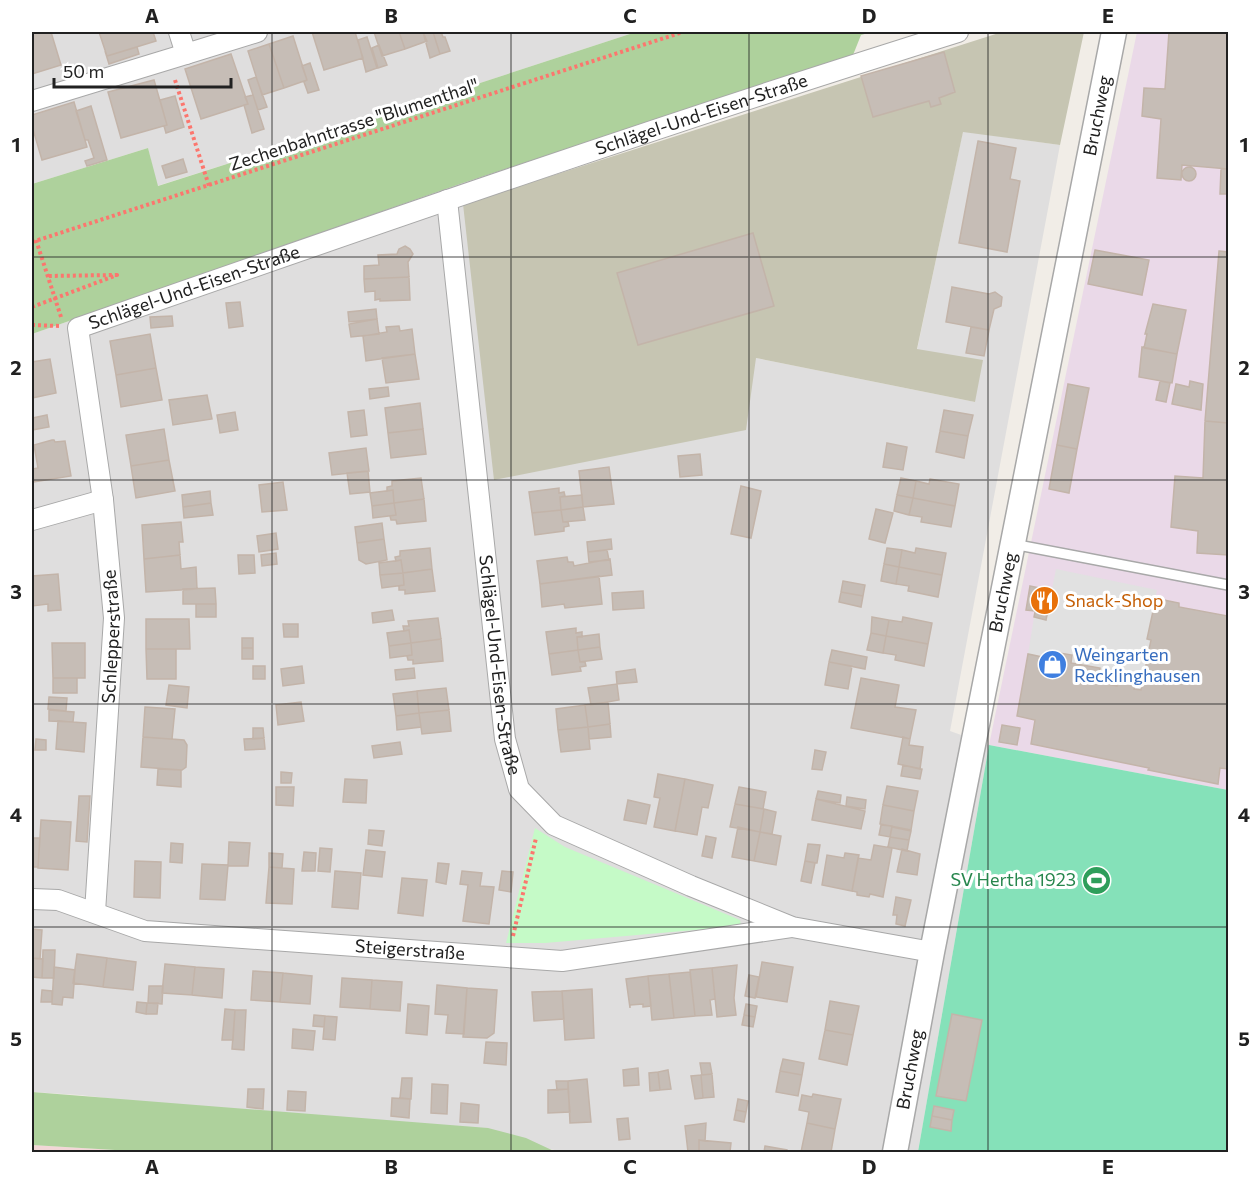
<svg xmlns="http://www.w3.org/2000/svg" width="1260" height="1184" viewBox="0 0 1260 1184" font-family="Commissioner,sans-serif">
  <rect width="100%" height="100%" fill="#f1ede7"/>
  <path fill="#dfdede" d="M32,32H636L394,111L157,186L148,148L32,184Z
    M963,131L1060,145L950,731L989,745L918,1152H556L555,1150L80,1095L32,1092V334L460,184L463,204L756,358L975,402L917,350Z"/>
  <path fill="#f2d7d7" d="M32,1145L148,1152H32Z"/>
  <path fill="#ead9e8" d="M1137,32H1228V790L989,745Z"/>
  <path fill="#c6c5b2" d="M1002,32H1084L1060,145L963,132L917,349L983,360L975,402L756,358L746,430L494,480L463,204Z"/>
  <path fill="#aed19c" d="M636,32H872L861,35L853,55L460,184L32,334V184L148,148L158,186L394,111Z
    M32,1092L488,1128L526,1138L556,1152H148L32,1145Z"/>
  <path fill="#c5fac7" d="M535,828L565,847L740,920L741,926L545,943H506Z"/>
  <path fill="#85e1b9" d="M989,745L1228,790V1152H918Z"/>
  <path fill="#e1e1e1" d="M1056,569L1157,590L1147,638L1151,640L1141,690L1134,689L1136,680L1128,677L1119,676L1117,686L1098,682L1100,668L1071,663L1072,655L1049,651L1047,658L1028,654L1034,617L1046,619Z"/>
  <path fill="#c6bdb6" stroke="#c3b4a9" stroke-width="1.5" d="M32,32H51L61,65L32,74Z
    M99,32H153L156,41L107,56Z
    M312,32H355L363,58L324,70Z
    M374,32H399L405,49L382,56Z
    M399,32H423L427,41L405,49Z
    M423,32H433L440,54L430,58Z
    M433,32H441L443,37H445L450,51L440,54Z
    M1169,32H1228V169L1182,165L1181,180L1157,178L1161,119L1142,116L1144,88L1165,89Z
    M293,36L307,80L284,88L269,44Z
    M367,37L377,68L366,72L358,40Z
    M269,44L284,88L262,95L248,51Z
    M379,45L387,65L378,68L372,48Z
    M137,47L139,54L109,64L105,51L107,56Z
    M944,52L955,92L939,98L941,104L931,107L929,101L873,117L861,76Z
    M231,54L248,104L201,119L185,69Z
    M310,63L319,90L308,93L304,82L307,80L302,66Z
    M256,77L267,107L258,110L248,80Z
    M154,80L167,125L121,138L108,92Z
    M253,95L264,129L252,133L244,105L248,104L245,97Z
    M175,96L184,127L166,133L164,126L167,125L160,100Z
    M74,102L87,147L42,160L32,126V115Z
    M91,106L107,160L87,166L85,161L94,158L88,140H85L76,111Z
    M978,141L1016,148L1010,179L1020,181L1007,252L959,243Z
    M183,159L187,172L166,178L162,166Z
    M1182 174a7 7 0 1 1 14 0a7 7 0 1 1-14 0Z
    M1221,169H1228V194H1220Z
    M753,233L774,306L638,345L617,273Z
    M405,246L410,249L413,254L408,262L409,277L364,279V266L379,265L378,255L397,254L399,249Z
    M1095,250L1149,260L1142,295L1088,284Z
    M1219,251L1228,252V423L1205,421Z
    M409,277L410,300L380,301V299L375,300V291L365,292L364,279Z
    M952,287L989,294L995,292L1002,297L1001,306L994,309L989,330L946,322Z
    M240,302L243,326L229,328L226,303Z
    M1153,304L1186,310L1177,354L1144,348L1147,334H1145Z
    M376,309L377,319L349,322L348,312Z
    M172,316L173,326L151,328L150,317Z
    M377,319L379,334L351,337L349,324Z
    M399,326L400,331L412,329L415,354L366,361L363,336L387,332L386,327Z
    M971,327L989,330L984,356L966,353Z
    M150,334L156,368L116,375L110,341Z
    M1142,347L1177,354L1172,383L1139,377Z
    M415,354L419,379L386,383L382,358Z
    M50,359L56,393L32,398V362Z
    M156,368L162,400L121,407L116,375Z
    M1160,381L1170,383L1166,402L1156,400Z
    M1190,381L1203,384L1201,410L1172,404L1176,384L1189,387Z
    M1068,384L1089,388L1077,449L1057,445Z
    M388,387L389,396L370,399L369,389Z
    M207,395L212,419L173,425L169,400Z
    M420,403L423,429L388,433L385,408Z
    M364,410L367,435L351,437L348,412Z
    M944,410L973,415L968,436L940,431Z
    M235,412L238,430L220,433L217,415Z
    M47,415L49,427L32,430V418Z
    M1205,421L1228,423V555L1197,553L1198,531L1171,527L1175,476L1203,478Z
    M164,429L169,460L131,466L126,435Z
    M423,429L426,454L391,458L388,433Z
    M940,431L968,436L964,458L936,452Z
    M52,440H54L55,442L65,441L71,476L34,482L32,469L38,468L34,445Z
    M887,443L907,447L903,470L883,467Z
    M1057,445L1077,449L1069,493L1049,489Z
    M366,448L369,471L332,475L329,453Z
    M700,454L702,475L680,477L678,456Z
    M169,460L175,491L136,498L131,466Z
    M609,467L614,504L583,507L579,471Z
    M368,471L370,492L350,494L347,473Z
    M421,478L424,499L394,503L393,490L387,491V487L392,486V481Z
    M901,478L916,481L913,498L897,495Z
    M930,479L959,484L955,506L913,498L916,481L929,484Z
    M283,482L287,510L262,512L259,485Z
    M741,486L761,491L751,538L731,534Z
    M559,488V493L564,492L565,496L560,497L561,510L532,513L529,492Z
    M393,490L394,503L372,506L370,493Z
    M210,491L211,503L183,507L182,495Z
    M582,495L583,507L561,510L560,497Z
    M897,495L913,498L909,515L894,511Z
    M913,498L955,506L951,527L921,522L922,517L909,515Z
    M424,499L426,521L397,524L396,520H391L390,516L396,515L394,503Z
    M211,503L213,515L184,518L183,507Z
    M394,503L396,515L373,518L372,506Z
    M583,507L585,520L563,522L561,510Z
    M876,509L893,513L885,543L869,539Z
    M561,510L563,522H568L569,526L564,527V531L535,535L532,513Z
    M181,522L183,542H179L180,555L144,559L142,525Z
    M382,523L384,539L357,543L355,527Z
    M276,533L278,549L259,552L257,536Z
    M384,539L387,560L366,564L359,560L357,543Z
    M611,539L612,549L588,552L587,542Z
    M430,548L432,569L403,573L401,560L396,561L395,557L400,556V551Z
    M887,548L902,550L899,567L884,564Z
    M916,548L946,553L942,575L899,567L902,550L915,553Z
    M607,550L609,560L589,562L588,552Z
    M276,553L277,564L262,566L261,555Z
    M180,555L181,569L196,567L197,589L146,592L144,559Z
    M238,555H254L255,573L239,574Z
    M567,557L568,562H573L574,566L610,559L612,575L540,584L537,561Z
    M401,560L403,573L380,575L379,563Z
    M884,564L899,567L896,584L881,581Z
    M899,567L942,575L938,597L908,591L909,586L896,584Z
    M432,569L435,591L405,594V590H399V586L404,585L403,573Z
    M403,573L404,585L382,588L380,575Z
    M58,574L61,610L48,611V604L32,606V576Z
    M599,576L602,604L565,608L564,604L542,607L540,584Z
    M843,581L865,585L863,596L841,592Z
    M1030,586L1040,588L1035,611L1026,610Z
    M215,588L216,604H183V589Z
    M1040,588L1052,590L1046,620L1034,617Z
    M643,591L644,608L613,610L612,593Z
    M841,592L863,596L861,607L839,602Z
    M1159,599L1179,603V607L1228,616V769L1220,768L1218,784L1148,770L1149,768L1031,744L1035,720L1017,716L1028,654L1047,658L1048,651L1072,655L1071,663L1100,668L1098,682L1117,686L1118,676L1128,677L1136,680L1134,689L1141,690L1151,640L1147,639L1155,602Z
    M196,604H216V617H196Z
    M392,610L394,620L373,623L372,613Z
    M872,617L889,620L886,636L871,633Z
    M903,617L932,623L928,644L886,636L889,620L902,622Z
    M438,618L441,639L411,643L409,630L404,631L403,626H409L408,621Z
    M146,619H189L190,649H146Z
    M283,624H298V637H284Z
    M576,628V633L582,632V637H577L578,650L549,654L546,632Z
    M409,630L411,643L389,646L387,633Z
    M871,633L886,636L883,653L867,650Z
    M599,634L600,647L578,650L577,637Z
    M886,636L928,644L924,666L895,660L896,655L883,653Z
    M242,638H253V648H242Z
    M441,639L443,661L413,664V660H408L407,656L412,655L411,643Z
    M52,643H85V678H53Z
    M411,643L412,655L390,658L389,646Z
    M600,647L602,659L580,662L578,650Z
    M242,648H253V659H242Z
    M146,649H176V679H147Z
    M578,650L580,662H585L586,666L580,667L581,671L552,675L549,654Z
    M832,650L867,657L865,669L829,662Z
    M829,662L852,666L848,689L825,685Z
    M253,666H265V679H253Z
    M302,666L304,683L283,686L281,669Z
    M414,668L415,678L396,680L395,670Z
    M635,669L637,682L617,684L616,672Z
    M53,678H77V693H53Z
    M861,678L899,685L895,707L916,710L910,739L851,728Z
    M617,684L619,700L591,705L588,688Z
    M169,685L189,687L187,708L166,705Z
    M446,688L449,710L419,713L417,691Z
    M417,691L419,713L396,716L393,694Z
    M49,697L67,698L66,711L48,709Z
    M301,702L304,721L278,725L276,705Z
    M608,702L610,724L588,727L585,705Z
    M585,705L588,727L558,730L556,709Z
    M145,707L175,709L172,739L184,740L143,737Z
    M49,710L74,712L73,722L49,721Z
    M449,710L451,731L422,734L419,713Z
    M419,713L421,727L397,730L396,716Z
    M58,721L86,723L84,752L56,749Z
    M610,724L611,737L589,739L588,727Z
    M1002,725L1020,728L1017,745L999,742Z
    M588,727L590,749L561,752L558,730Z
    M253,728H263L264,738L253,739Z
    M143,737L184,740L187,745L186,767L182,770L141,767Z
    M903,737L910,739L909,745L923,747L920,769L898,764Z
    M264,738L265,749L245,750L244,739Z
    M36,739L46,740V750H35Z
    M400,742L402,754L374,758L372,746Z
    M815,750L826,752L822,770L812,769Z
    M903,765L922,769L920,779L901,776Z
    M158,769L181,770V787L157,785Z
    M281,772L292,773L291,783H281Z
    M658,774L685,779L675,831L654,827L660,798L654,797Z
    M345,779L367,780L366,803L343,802Z
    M685,779L713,785L708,808L702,807L697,835L675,831Z
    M887,786L918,791L914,811L883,805Z
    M276,787H294L293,806L276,805Z
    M739,787L766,792L763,809L735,804Z
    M818,791L841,795L840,803L816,799Z
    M79,796H90L87,842L76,841Z
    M847,797L866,800L865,809L846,806Z
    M816,799L865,811L861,829L812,820Z
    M628,800L650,805L646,824L624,820Z
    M735,804L764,809L760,832L730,827Z
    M883,805L914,811L911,830L880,824Z
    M764,809L776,812L772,834L760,832Z
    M41,820L71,822L68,870L38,868Z
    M881,825L892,826L890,837L879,835Z
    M738,827L760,832L754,861L732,857Z
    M892,827L911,831L909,840L890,837Z
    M369,830L384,831L382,846L368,844Z
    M760,832L781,836L776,865L754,861Z
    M706,836L716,838L712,858L702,856Z
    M890,837L909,840L907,851L888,847Z
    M32,838H40L38,867H32Z
    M229,842L250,843L248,866H228Z
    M171,843L183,844L182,863L170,862Z
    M808,844L820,845L817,863L805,861Z
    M874,845L892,848L883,897L870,894L869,897L857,895V892L852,891L858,858L871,860Z
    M320,848L332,849L330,872L318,871Z
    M902,849L920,854L917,875L897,872Z
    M366,850L385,852L382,877L363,875Z
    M304,852L316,853L315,871H302Z
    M269,853L283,854L282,868L269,867Z
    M845,853L859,855L852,891L822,885L827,855L844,858Z
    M135,861L161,862L160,898L134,897Z
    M805,861L815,863L811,883L801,881Z
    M438,863L449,864L446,884L436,882Z
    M202,864L228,865L225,900L200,899Z
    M269,867L294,869L292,904L266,903Z
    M335,871L361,873L358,909L332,907Z
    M462,871L482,873L480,886L494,887L489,924L463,921L468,885L460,884Z
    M502,871L513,872L511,892L499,890Z
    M402,878L427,880L423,916L398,913Z
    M896,897L911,900L905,926L896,924L897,915H893Z
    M32,929L42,930L40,959L32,958Z
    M43,950H55L54,978H42Z
    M77,954L107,958L103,987L73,983Z
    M32,958L43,959L42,978L32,977Z
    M107,958L136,962L133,990L103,987Z
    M762,962L793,967L787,1002L756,997Z
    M165,964L195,967L192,995L162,993Z
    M737,965L734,998L736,1015L717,1017L712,968Z
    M54,967L75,970L73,998L63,997L62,1005L52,1004Z
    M195,967L224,969L222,998L192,995Z
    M711,968H712L715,999L710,1000L712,1015L695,1016L690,970Z
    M253,971L283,973L280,1002L251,1000Z
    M690,972L695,1016L674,1018L669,974Z
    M283,973L312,976L310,1004L280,1002Z
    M669,974L674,1018L652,1020L648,976Z
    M749,975L759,977L755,998L745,996Z
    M648,976L651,1006L643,1007V1004L630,1005V1008L626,979Z
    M342,978L372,980L370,1009L340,1007Z
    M372,980L402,982L400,1011L370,1009Z
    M437,985L467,988L464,1034L446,1033L448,1015L435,1014Z
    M149,986H163L162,1004L148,1003Z
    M467,988L497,990L494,1033L487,1038L463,1037Z
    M592,989L594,1038L565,1040L562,991Z
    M42,990L52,991V1002H41Z
    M562,991L564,1019L534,1021L532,992Z
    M830,1001L859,1006L853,1035L825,1030Z
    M137,1002L147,1003L146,1014L136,1012Z
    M147,1003H158L157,1014H146Z
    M408,1004L429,1006L427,1035L406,1033Z
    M746,1004L757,1006L755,1017L744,1015Z
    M225,1009L235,1010L233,1040H222Z
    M235,1010H246L244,1050L232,1049Z
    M952,1014L982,1020L966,1101L936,1096Z
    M314,1015L325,1016L324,1027L313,1026Z
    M744,1015L755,1017L753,1027L742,1025Z
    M325,1016L337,1017L335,1040L323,1039Z
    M293,1029L315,1031L313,1050L292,1048Z
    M825,1030L853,1035L847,1065L819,1059Z
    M486,1042L507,1043L506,1065L484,1063Z
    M783,1059L804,1063L802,1075L780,1071Z
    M700,1063H710L712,1074L702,1075Z
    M638,1068L639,1085L624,1086L623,1070Z
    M668,1070L671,1089L660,1090L658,1072Z
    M780,1071L802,1075L798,1096L776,1092Z
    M658,1072L660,1090L650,1091L649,1073Z
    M712,1074L714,1097L703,1098L701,1075Z
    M701,1075L703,1098L695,1099L691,1076Z
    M402,1078H412L411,1099L400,1098Z
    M587,1079L591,1122L570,1123L568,1081Z
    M556,1081H568V1089L557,1090Z
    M432,1084L448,1085L447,1114L431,1113Z
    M248,1089H264L263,1109L247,1107Z
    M568,1089L570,1112L548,1113V1090Z
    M288,1091L306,1092L305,1111L287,1110Z
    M813,1094L841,1099L835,1129L807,1123L809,1112L799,1110L802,1095L812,1097Z
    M392,1098L410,1099L409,1118L391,1116Z
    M738,1099L748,1101L746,1112L736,1110Z
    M461,1103L479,1105L478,1123L460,1122Z
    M934,1106L954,1110L952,1120L932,1116Z
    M736,1110L746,1112L744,1122L734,1120Z
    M932,1116L952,1120L951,1131L930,1127Z
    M628,1118L630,1139L619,1140L617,1119Z
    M706,1123L705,1141L699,1140V1152H688L685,1126Z
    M807,1123L835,1129L831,1152H801Z
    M699,1140L731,1143L730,1152H699Z
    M765,1146L787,1150V1152H764Z"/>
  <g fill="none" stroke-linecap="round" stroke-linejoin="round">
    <defs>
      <path id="service" d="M1013,544L1228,585"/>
      <g id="minor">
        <path d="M179,32L186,54L257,32"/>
        <path d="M32,101L186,54"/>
        <path id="s1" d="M447,200L505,739L519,789L554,825L691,886L792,927L932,952"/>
        <path d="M32,520L103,500"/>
        <path id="s2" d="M32,899L58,900L145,931L562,961L791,927"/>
        <path id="s3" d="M95,912L114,618L103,500L78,328C371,226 663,124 958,32"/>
      </g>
      <g id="tertiary">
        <path id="s4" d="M895,1152L932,952L1114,32"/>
      </g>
    </defs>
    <use href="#service" stroke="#a8a8a8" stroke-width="12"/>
    <use href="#minor" stroke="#a8a8a8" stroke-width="22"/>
    <use href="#tertiary" stroke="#a8a8a8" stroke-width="27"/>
    <path stroke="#fc766e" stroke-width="4" stroke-dasharray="3 3" stroke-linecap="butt" d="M175,80L209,186
      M36,240L61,317
      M32,242L683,32
      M32,307L117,275L47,276
      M32,325L60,326
      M513,936L536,838"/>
    <use href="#service" stroke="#fff" stroke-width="9"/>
    <use href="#minor" stroke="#fff" stroke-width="20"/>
    <use href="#tertiary" stroke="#fff" stroke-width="24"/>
  </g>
  <path fill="none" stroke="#212121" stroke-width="1.5" stroke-opacity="0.55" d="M272,32V1152M511,32V1152M749,32V1152M988,32V1152M32,257H1228M32,480H1228M32,704H1228M32,927H1228"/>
  <defs>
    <symbol id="restaurant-disc" viewBox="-11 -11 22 22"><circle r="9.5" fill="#e8710a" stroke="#fff"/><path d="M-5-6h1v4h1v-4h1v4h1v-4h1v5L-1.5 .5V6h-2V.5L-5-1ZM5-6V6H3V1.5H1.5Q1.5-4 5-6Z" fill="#fff"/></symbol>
    <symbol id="shop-disc" viewBox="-11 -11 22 22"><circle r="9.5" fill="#3f7fe0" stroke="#fff"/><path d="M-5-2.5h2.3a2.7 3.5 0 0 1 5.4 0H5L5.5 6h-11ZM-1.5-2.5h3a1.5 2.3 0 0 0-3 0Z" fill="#fff"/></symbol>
    <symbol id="stadium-disc" viewBox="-11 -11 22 22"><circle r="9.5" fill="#2e9e5b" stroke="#fff"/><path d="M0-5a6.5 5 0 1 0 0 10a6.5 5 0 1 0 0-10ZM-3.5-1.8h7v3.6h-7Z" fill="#fff"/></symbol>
  </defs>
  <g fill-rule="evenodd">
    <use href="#restaurant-disc" x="1028" y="584" width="33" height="33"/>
    <use href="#shop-disc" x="1036" y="648" width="33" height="33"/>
    <use href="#stadium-disc" x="1080" y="864" width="33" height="33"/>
  </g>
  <g text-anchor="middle" stroke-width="6" stroke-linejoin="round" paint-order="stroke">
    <g font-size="18" fill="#212121" stroke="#fff">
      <text dy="6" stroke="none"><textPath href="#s3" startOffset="1246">Schlägel-Und-Eisen-Straße</textPath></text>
      <text dy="6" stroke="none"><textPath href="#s4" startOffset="1056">Bruchweg</textPath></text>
      <text transform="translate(354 125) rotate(-18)" y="6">Zechenbahntrasse "Blumenthal"</text>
      <text dy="6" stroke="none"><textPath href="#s3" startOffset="710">Schlägel-Und-Eisen-Straße</textPath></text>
      <text dy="6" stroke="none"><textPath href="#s4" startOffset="570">Bruchweg</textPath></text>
      <text dy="6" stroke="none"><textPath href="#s3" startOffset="276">Schlepperstraße</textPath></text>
      <text dy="6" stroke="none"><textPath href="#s1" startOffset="468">Schlägel-Und-Eisen-Straße</textPath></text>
      <text dy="6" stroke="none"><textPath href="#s2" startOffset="384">Steigerstraße</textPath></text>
      <text dy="6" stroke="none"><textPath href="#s4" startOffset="84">Bruchweg</textPath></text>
    </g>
    <g font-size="18" fill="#c56008" stroke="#fff" text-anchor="start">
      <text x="1065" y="607">Snack-Shop</text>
    </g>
    <g font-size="18" fill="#366cbe" stroke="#fff" text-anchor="start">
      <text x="1074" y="661">Weingarten<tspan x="1074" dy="21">Recklinghausen</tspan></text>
    </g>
    <g font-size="18" fill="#27864d" stroke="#fff" text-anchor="end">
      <text x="1076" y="886">SV Hertha 1923</text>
    </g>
  </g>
  <rect width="1260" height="1184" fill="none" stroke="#ffffff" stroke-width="66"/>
  <path d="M54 78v9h177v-9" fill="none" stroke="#212121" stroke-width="3"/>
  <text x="63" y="78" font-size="18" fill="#212121" stroke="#ffffff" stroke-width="4.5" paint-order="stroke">50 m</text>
  <rect x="33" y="33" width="1194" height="1118" fill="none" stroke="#212121" stroke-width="2"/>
  <g font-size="20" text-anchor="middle" font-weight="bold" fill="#212121">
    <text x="152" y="23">A</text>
    <text x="391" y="23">B</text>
    <text x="630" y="23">C</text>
    <text x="869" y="23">D</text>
    <text x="1108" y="23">E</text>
    <text x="16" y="152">1</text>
    <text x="1244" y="152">1</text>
    <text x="16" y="375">2</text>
    <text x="1244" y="375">2</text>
    <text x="16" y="599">3</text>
    <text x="1244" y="599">3</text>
    <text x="16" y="822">4</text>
    <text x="1244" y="822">4</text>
    <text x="16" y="1046">5</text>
    <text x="1244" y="1046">5</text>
    <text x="152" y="1174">A</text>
    <text x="391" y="1174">B</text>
    <text x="630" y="1174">C</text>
    <text x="869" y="1174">D</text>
    <text x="1108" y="1174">E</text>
  </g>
</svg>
